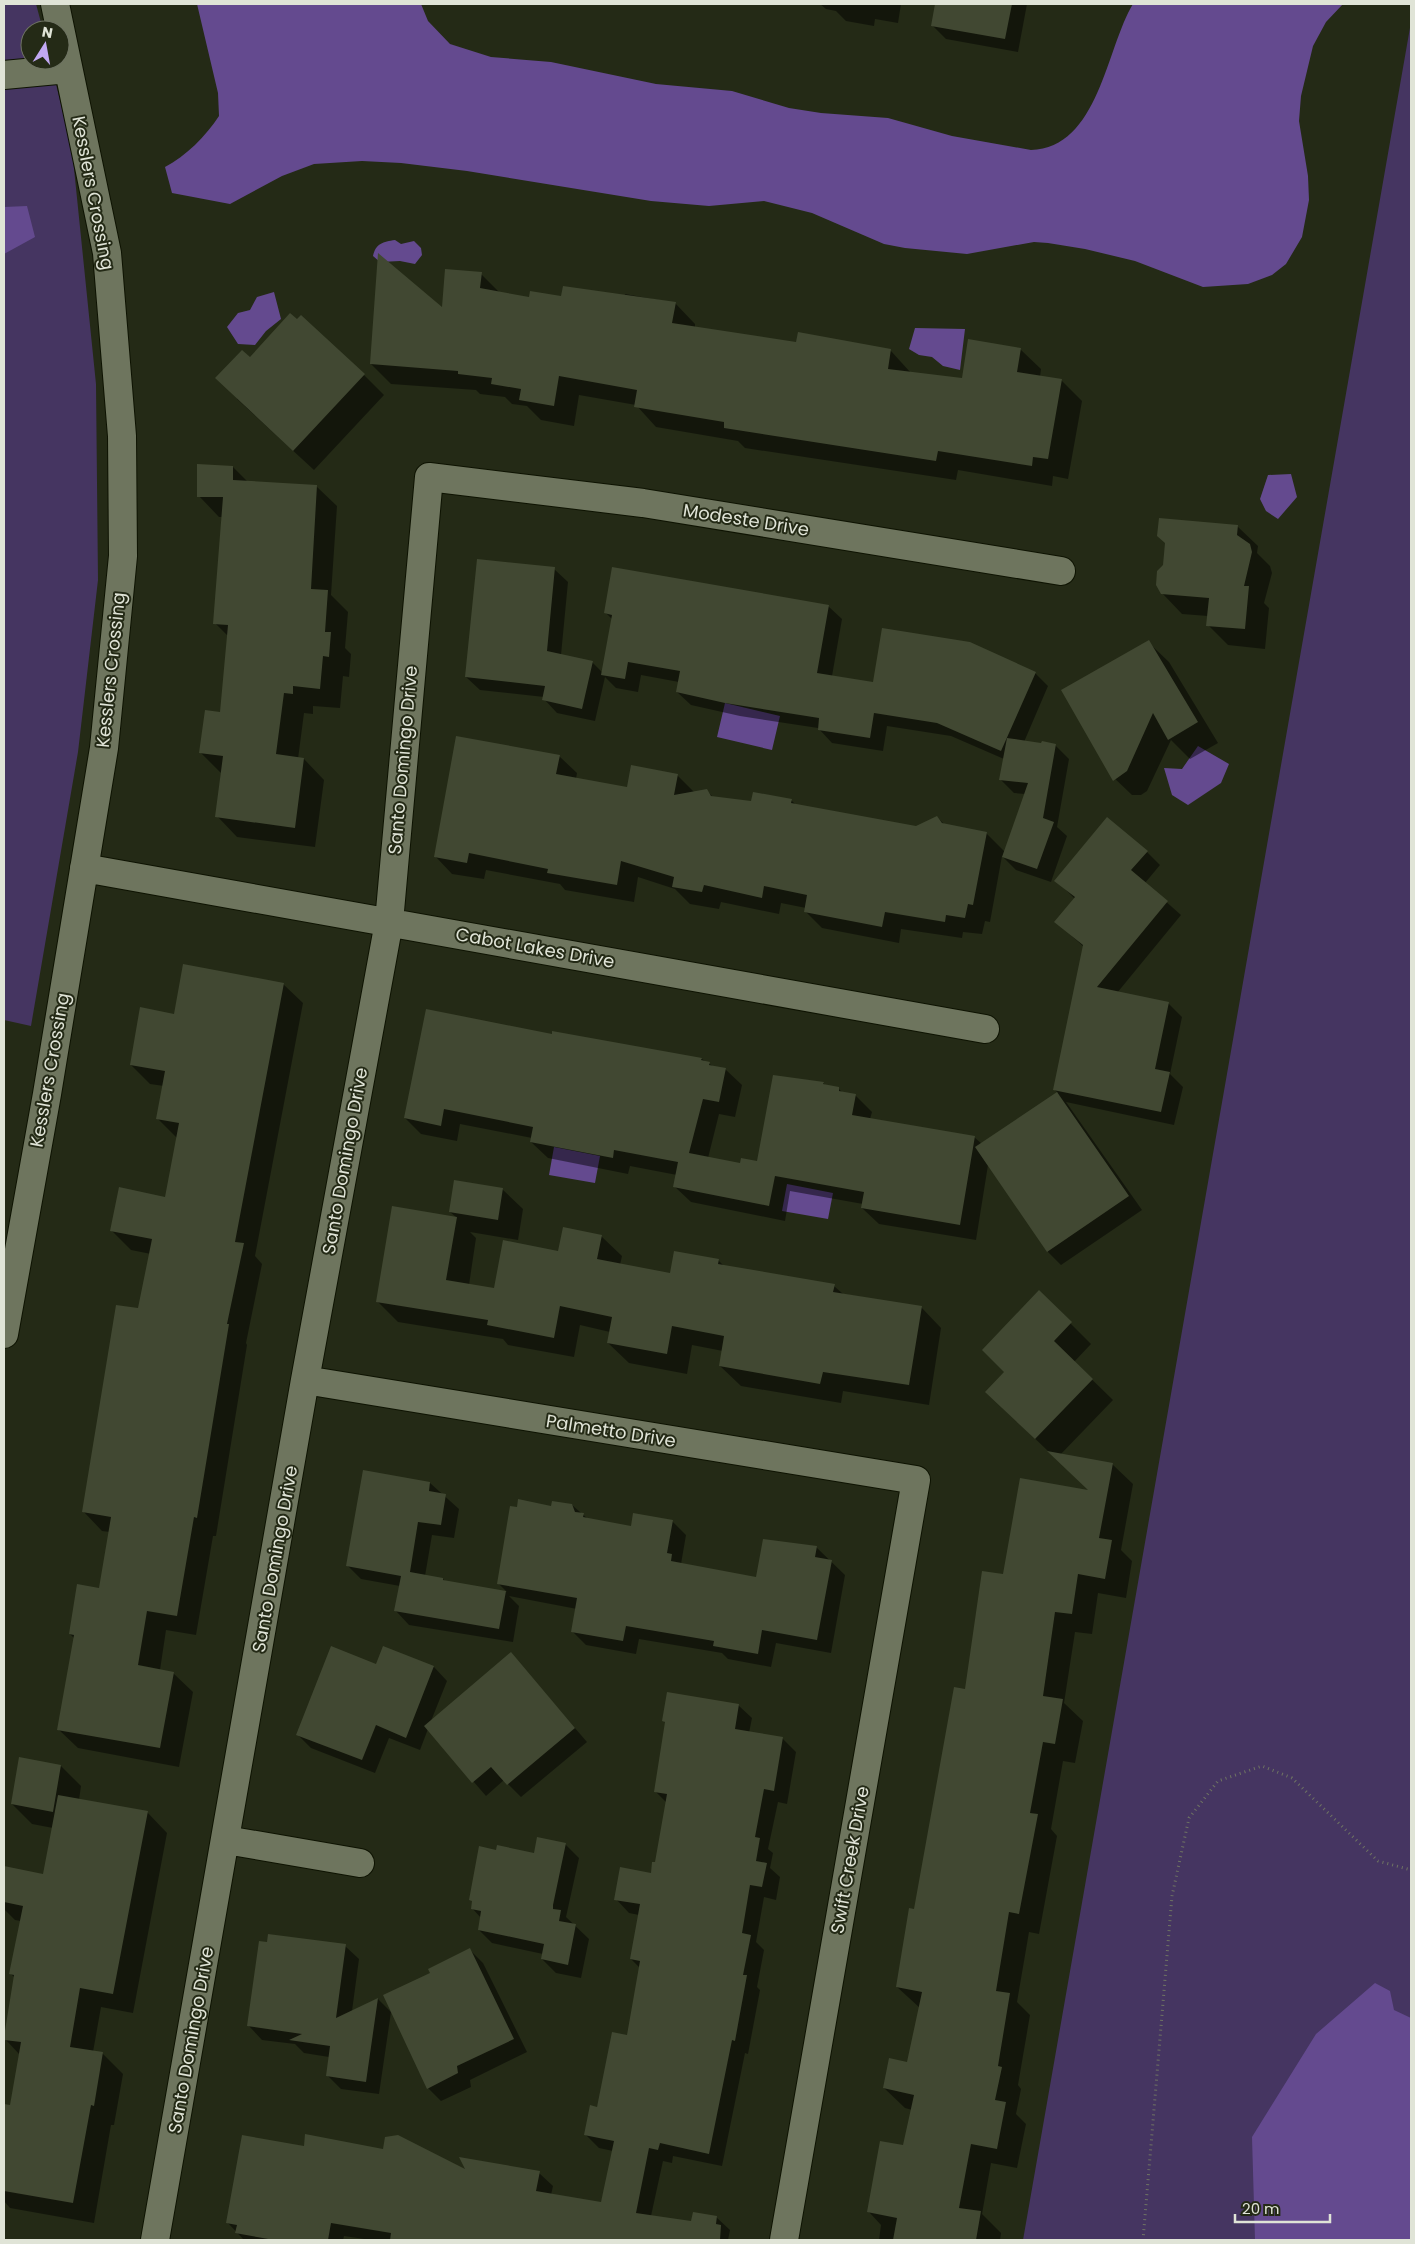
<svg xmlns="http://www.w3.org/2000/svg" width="1415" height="2244" viewBox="0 0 1415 2244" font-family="Poppins,sans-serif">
  <rect width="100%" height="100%" fill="#242a16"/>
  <path fill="#453561" d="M4,4H36L43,30H30V60H50L72,149L96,384L98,580L78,752L31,1026L4,1020Z
    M1411,22V2240H1023Z"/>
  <path fill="#644a8f" d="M197,4H421L428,21L450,44L491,57L551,62L656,84L732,91L789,108L821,113L888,118L952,136L1031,150C1099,148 1106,48 1133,4H1343L1326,22L1313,46L1301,96L1299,121L1308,176L1309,200L1302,237L1286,264L1272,275L1248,284L1203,287L1135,261L1085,249L1048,243L1034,242L967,254L905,248L884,244L812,213L764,201L709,206L651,201L467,171L401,163L362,161L314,164L282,176L230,204L172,193L165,167C186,156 206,136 219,116L218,93Z
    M27,206L35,237L4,254V207Z
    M395,240L401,244L414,241L421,248L422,255L415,264L400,261L380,262L373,256C376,243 383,242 395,240Z
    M274,292L281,319L266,331L255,345L238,344L227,327L238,313L250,310L257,297Z
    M915,328L965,329L960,370L943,366L932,357L919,355L909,349Z
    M1291,474L1297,497L1278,519L1266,511L1260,499L1268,475Z
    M725,703L780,716L772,750L717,737Z
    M1198,746L1229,764L1221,783L1188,805L1172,795L1164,768L1182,769Z
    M554,1147L600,1156L595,1183L549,1175Z
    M787,1184L833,1193L828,1219L782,1211Z
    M1375,1983L1390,1991L1394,2010L1411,2018V2240H1255L1252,2137L1316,2034Z"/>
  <path fill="#0007" d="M820,4H901L898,23L875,19L874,26L846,21L836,11L826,9Z
    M937,4H1027L1018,52L946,39L933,26Z
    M481,274L500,293L530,298L624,297L625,294L675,303L695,324V328L797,343L799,334L891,351L911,373L963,380L1020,349L1041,369L1040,377L1061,380L1082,401L1068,479L1053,476L1052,486L958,470L956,480L745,448L738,441L656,427L636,405L579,395L574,426L541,420L527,406L512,404L505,397L480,394L476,390L391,384L371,364L443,310Z
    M250,359L364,375L384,395L314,470L237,399Z
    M233,467L248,482L316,486L337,506L331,595L348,612L345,648L351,654L349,677L343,676L340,708L313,706V714L304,713L298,759H304L324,780L315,847L237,837L217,816L221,773L201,753L221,713L228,636L215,623L222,517H219L199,496Z
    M1237,526L1258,546L1257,553L1270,566L1272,573L1264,603L1269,608L1265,649L1228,645L1208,625V616L1182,614L1162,593Z
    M554,569L568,582L561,655L592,662L603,673L612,619L606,613L828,606L842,619L832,676L874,683L1035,673L1048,686L1024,742L1055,745L1069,759L1057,827L1067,836L1051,882L1016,870L1002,856L990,922L985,921L982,934L963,932L962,938L901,929L899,943L822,928L805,911L806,908L781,903L779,914L721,902L719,909L690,904L675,889L638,877L634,902L565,890L560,884L486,870L484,879L452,874L435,856L559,756L577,773L576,779L628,788L677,775L695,793L707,791L713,797L752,803L791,800L797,806L917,828L937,817L945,825L986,833L1005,852L1025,794L1014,793L1000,779L1004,759L951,736L887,726L883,751L832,743L818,728L740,716L691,705L677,692L679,682L641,675L638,692L616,688L605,677L595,721L557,713L544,699V697L480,690L466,677Z
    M1148,642L1169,662L1218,743L1190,759L1171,740L1147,791L1141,795H1132L1111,775Z
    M1147,852L1160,865L1145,883L1181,915L1117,993L1169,1004L1182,1017L1170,1074L1183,1087L1174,1125L1066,1102L1142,1210L1061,1265L1048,1252L988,1165L976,1240L879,1224L862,1208L863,1204L790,1191L785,1221L691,1202L674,1186L677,1175L630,1166L628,1174L548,1158L531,1142L532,1138L460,1124L457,1141L421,1134L405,1118L553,1035V1032L702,1059L714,1067L725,1069L742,1085L735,1117L719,1114L708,1158L741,1165L758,1162L823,1083L826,1086L838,1088L843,1093L856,1096L872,1112L870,1119L974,1137L982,1144L1058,1093L1054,1089L1084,947L1056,922L1075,899L1056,880Z
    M283,984L303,1003L255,1256L262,1264L246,1343L247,1345L216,1536H213L196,1635L166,1630L160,1670L173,1673L193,1692L179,1767L78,1748L58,1729L75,1639L70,1634L100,1589L110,1532L102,1531L83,1511L139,1310L151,1254L131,1250L111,1230L166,1199L177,1138L157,1118L164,1086L150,1084L131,1065L175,1015Z
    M502,1189L523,1209L518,1240L470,1232L476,1238L469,1285L495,1289L559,1252L601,1236L622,1256L620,1265L671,1274L718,1260L725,1267L834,1286L843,1294L921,1307L941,1328L929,1405L843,1391L841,1403L741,1386L720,1366L723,1351L692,1345L687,1374L629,1363L608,1343L610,1332L580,1325L574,1357L508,1345L503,1339L398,1322L378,1302L457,1218L450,1212Z
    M1039,1292L1091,1344L1074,1362L1113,1400L1060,1455L1112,1464L1133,1484L1121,1550L1132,1561L1126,1598L1098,1593L1092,1634L1075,1632L1064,1703L1083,1721L1075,1763L1063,1761L1051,1829L1057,1836L1039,1934L1029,1932L1017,2002L1030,2015L1018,2085L1021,2089L1016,2114L1026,2124L1017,2168L991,2163L982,2214L1001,2233L1000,2240H879L881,2225L869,2212L904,2147L912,2110L905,2108L884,2088L908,2063L920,2008L897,1987L967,1691L1004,1576L1091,1492L1007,1412L1006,1372Z
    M430,1483L459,1509L454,1538L432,1535L425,1576L443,1579L446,1582L507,1592L498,1583L552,1507L572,1505L588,1519L632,1527L672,1521L686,1535L681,1564L757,1578L816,1547L845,1575L831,1653L776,1643L771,1667L728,1659L722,1653L639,1639L636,1654L586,1645L573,1632L577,1609L509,1596L519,1606L513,1642L409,1625L396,1611L400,1586L361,1579L347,1565Z
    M384,1648L434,1667L447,1681L431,1721L511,1654L587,1742L521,1797L504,1780L486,1796L428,1729L420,1750L389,1738L375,1773L311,1748L297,1734L377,1666Z
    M738,1705L752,1718L749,1733L782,1738L796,1752L787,1804L778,1802L768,1849L773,1853L770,1868L780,1877L776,1900L764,1897L756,1942L764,1950L757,1987L760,1990L748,2054L745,2053L722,2166L673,2156L672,2163L663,2161L651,2216L693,2222L716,2217L730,2230L728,2240H371L344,2236L343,2240H244L227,2222L467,2172L539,2173L553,2186L551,2195L601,2204L613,2151L599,2148L585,2134L628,2037L640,1968L631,1959L639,1915L629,1913L616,1899L652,1874L656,1864L667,1803L655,1791L666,1724L664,1721Z
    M61,1766L81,1786L79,1800L147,1812L167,1833L133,2013L101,2007L93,2052L103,2054L123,2074L114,2125H111L94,2223L10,2208L4,2201V2105L11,2106L20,2055L5,2039L15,1978L11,1974L21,1921L15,1920L4,1909V1868L44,1875L53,1828L32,1824L12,1804Z
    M565,1844L579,1858L566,1917L589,1939L581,1978L556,1973L542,1959L543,1954L492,1943L479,1930L481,1918L472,1908L497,1851L535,1854Z
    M268,1943L345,1946L359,1959L352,2011L378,1999L391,2012L379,2094L341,2089L327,2075L329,2057L304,2053L295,2044L262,2040L249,2026Z
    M470,1950L483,1963L527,2052L470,2080L471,2087L441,2101L428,2088Z"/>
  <path fill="#414832" d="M935,4H1012L1005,39L931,26Z
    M378,253L442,307L445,269L482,272L480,288L529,297L530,291L561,296L563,286L676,302L672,323L796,342L798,332L891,349L888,369L962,378L968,339L1021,348L1017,372L1062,379L1048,459L1033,457L1032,466L938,451L936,461L724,428V422L634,407L637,390L559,376L554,406L519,400L521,389L491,384L492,378L458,374V371L370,364Z
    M290,313L297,319L301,315L365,374L293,451L215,378L242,350L250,357Z
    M197,464L233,466V480L317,485L311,589L328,590L325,632H331L329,657L323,656L320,689L293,686V694L284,693L276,754L304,758L295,828L215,817L223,756L199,753L205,710L220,712L228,625L213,624L223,497H197Z
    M1159,518L1238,525L1237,535L1250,544L1252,552L1244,586H1249L1245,629L1206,626L1209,598L1161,594L1156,585L1157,571L1163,565L1165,543L1157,536Z
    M477,559L555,567L547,651L593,661L582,709L542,700L545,686L465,677Z
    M612,567L829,605L817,673L873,682L882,628L970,642L1036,672L1001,751L937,723L874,713L870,738L818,730L819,718L725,703L676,692L680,671L628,662L625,679L601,675L612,615L604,613Z
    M1149,640L1198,722L1168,740L1153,713L1127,771L1113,781L1061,690Z
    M456,736L560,755L556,774L627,787L631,765L678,774L674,795L707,789L711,796L751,801L753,792L792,799L791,803L916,826L937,816L942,823L987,832L973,905L968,904L965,918L946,915L945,922L885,912L882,927L804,912L807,895L764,886L762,898L704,885L702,892L672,887L674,877L621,861L617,885L547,873L548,869L469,853L467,863L434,857Z
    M1007,738L1041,743L1042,741L1056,744L1043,818L1054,822L1037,869L1002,857L1028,783L999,780Z
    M1107,817L1148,851L1131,870L1168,901L1097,987L1169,1002L1155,1069L1170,1072L1161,1112L1053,1090L1083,945L1054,922L1075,897L1054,881Z
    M183,964L284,983L235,1242L244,1243L227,1324H229L197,1518L194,1517L177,1616L147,1611L138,1665L174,1672L160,1748L57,1730L74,1635L69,1634L77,1584L99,1588L111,1517L82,1512L116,1305L138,1308L152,1239L110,1231L119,1187L165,1197L179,1123L156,1119L165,1071L130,1065L140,1007L174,1014Z
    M426,1009L552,1034V1031L702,1058L701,1060L710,1062L709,1065L726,1068L719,1102L703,1099L689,1153L740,1163L741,1158L757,1161L773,1075L824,1082L823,1084L839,1087V1091L856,1094L852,1115L975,1136L960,1225L861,1208L864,1192L775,1176L769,1206L673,1187L678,1162L614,1150L613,1158L530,1142L533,1127L444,1109L441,1126L404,1118Z
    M1057,1092L1129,1196L1047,1252L975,1147Z
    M454,1180L503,1188L498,1220L449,1212Z
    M392,1206L457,1217L446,1280L494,1288L503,1240L558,1251L563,1227L602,1235L597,1259L670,1273L674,1251L719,1259L718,1264L835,1284L833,1292L922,1306L909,1385L823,1372L820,1384L719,1366L724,1336L672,1326L667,1354L607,1343L612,1317L560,1306L554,1338L487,1325L488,1320L376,1302Z
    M1039,1290L1072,1322L1054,1341L1093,1379L1035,1439L985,1392L1004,1372L982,1350Z
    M1047,1451L1113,1463L1099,1538L1112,1540L1105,1579L1078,1574L1072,1614L1055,1612L1043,1696L1063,1699L1055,1744L1043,1742L1030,1813L1038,1814L1019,1914L1009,1912L996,1991L1010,1993L998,2066L1002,2067L995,2100L1006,2102L997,2149L971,2144L959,2208L981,2211L976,2240H893L897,2218L867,2212L880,2141L903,2145L914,2095L883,2088L889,2058L907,2062L922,1992L896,1987L909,1908L914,1909L954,1687L965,1689L982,1571L1003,1574L1020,1478L1088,1490Z
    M363,1470L430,1482L429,1491L446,1494L441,1525L418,1522L410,1572L443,1578V1580L506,1591L499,1629L394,1611L401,1576L346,1566Z
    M518,1499L551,1506L552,1501L572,1504L575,1512L584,1513L583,1517L631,1526L633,1513L673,1520L667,1553L672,1554L671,1561L756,1577L763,1539L817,1546L815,1557L832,1560L817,1640L762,1630L758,1654L713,1646L714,1641L626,1626L623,1641L571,1632L577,1598L497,1584L510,1506L517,1507Z
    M331,1646L376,1664L383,1646L434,1666L406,1738L376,1725L362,1760L296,1735Z
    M511,1652L575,1728L507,1785L491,1767L472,1783L424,1726Z
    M667,1692L739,1704L735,1729L783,1737L774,1791L764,1789L755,1837L760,1838L756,1861L767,1863L762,1887L750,1885L742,1933L751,1935L743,1975H747L735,2041L732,2040L709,2154L660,2143L658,2150L649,2148L636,2213L691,2221L693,2212L717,2216L716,2224L721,2225L720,2240H390L391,2233L331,2223L328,2240H274L235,2233L237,2225L226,2223L242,2135L304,2146L305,2134L383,2149L385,2137L398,2135L465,2169L459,2157L540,2171L536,2191L601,2202L614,2141L584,2135L590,2105L597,2107L612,2032L627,2035L640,1961L630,1959L640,1904L614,1900L620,1867L651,1873L652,1862H655L667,1794L654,1792L665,1722L662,1721Z
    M19,1757L61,1765L53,1812L11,1804Z
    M58,1795L148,1811L113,1994L80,1988L70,2047L103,2052L94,2106L91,2105L73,2203L4,2191V2104L10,2105L21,2042L4,2040V2037L14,1975L9,1974L23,1906L4,1902V1866L43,1874Z
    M537,1837L566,1843L553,1905V1909L561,1910L559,1921L576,1924L568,1965L541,1959L544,1944L478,1930L481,1911L471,1909L472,1901L469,1900L479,1846L496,1850L497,1845L534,1853Z
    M268,1934L346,1944L336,2018L378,1998L366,2082L326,2076L330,2046L289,2040L302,2034L247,2026L259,1941L267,1942Z
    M470,1948L514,2039L457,2066L458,2073L427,2089L383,1995L430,1973L428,1969Z"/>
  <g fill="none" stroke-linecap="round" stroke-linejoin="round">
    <defs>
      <path id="minor" d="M4,75L68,69
        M84,868L985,1029
        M4,1334L47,1094L104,748L123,556L122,436L107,253L55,4
        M305,1380L916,1480L784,2240
        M226,1840L360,1863
        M155,2240L305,1380L389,922L429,477L643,503L1061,571"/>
    </defs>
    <use href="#minor" stroke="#0e1302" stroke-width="30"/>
    <path stroke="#6f7463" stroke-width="3" stroke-dasharray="1 4" stroke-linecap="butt" d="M1143,2240L1172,1896L1189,1818L1218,1781L1262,1766L1292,1778L1378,1861L1411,1870"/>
    <use href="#minor" stroke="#6e755e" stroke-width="28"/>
  </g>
  <g text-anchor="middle" stroke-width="4" stroke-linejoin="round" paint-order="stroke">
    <g font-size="18" fill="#e0e4d7" stroke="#242a16">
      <text transform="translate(93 193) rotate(79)" y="6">Kesslers Crossing</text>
      <text transform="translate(746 520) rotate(9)" y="6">Modeste Drive</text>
      <text transform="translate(111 670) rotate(-84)" y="6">Kesslers Crossing</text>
      <text transform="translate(403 760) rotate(-85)" y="6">Santo Domingo Drive</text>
      <text transform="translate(535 948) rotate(10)" y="6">Cabot Lakes Drive</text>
      <text transform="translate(50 1070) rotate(-80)" y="6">Kesslers Crossing</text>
      <text transform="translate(345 1161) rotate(-80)" y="6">Santo Domingo Drive</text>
      <text transform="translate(611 1431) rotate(9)" y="6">Palmetto Drive</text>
      <text transform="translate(275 1559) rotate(-80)" y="6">Santo Domingo Drive</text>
      <text transform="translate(850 1860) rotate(-80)" y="6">Swift Creek Drive</text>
      <text transform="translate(191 2040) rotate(-80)" y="6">Santo Domingo Drive</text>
    </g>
  </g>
  <rect width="1415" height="2244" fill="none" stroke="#e0e4d7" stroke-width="10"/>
  <g transform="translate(45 45) rotate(11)"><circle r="24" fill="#242a16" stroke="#6f7463"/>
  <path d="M0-4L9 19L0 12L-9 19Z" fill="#c1a8f3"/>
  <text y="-8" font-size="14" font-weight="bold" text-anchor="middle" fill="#e0e4d7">N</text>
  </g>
  <path d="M1235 2214v8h95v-8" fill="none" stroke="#e0e4d7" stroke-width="2.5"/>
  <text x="1242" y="2214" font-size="15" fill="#e0e4d7" stroke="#242a16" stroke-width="4" paint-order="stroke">20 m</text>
</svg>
